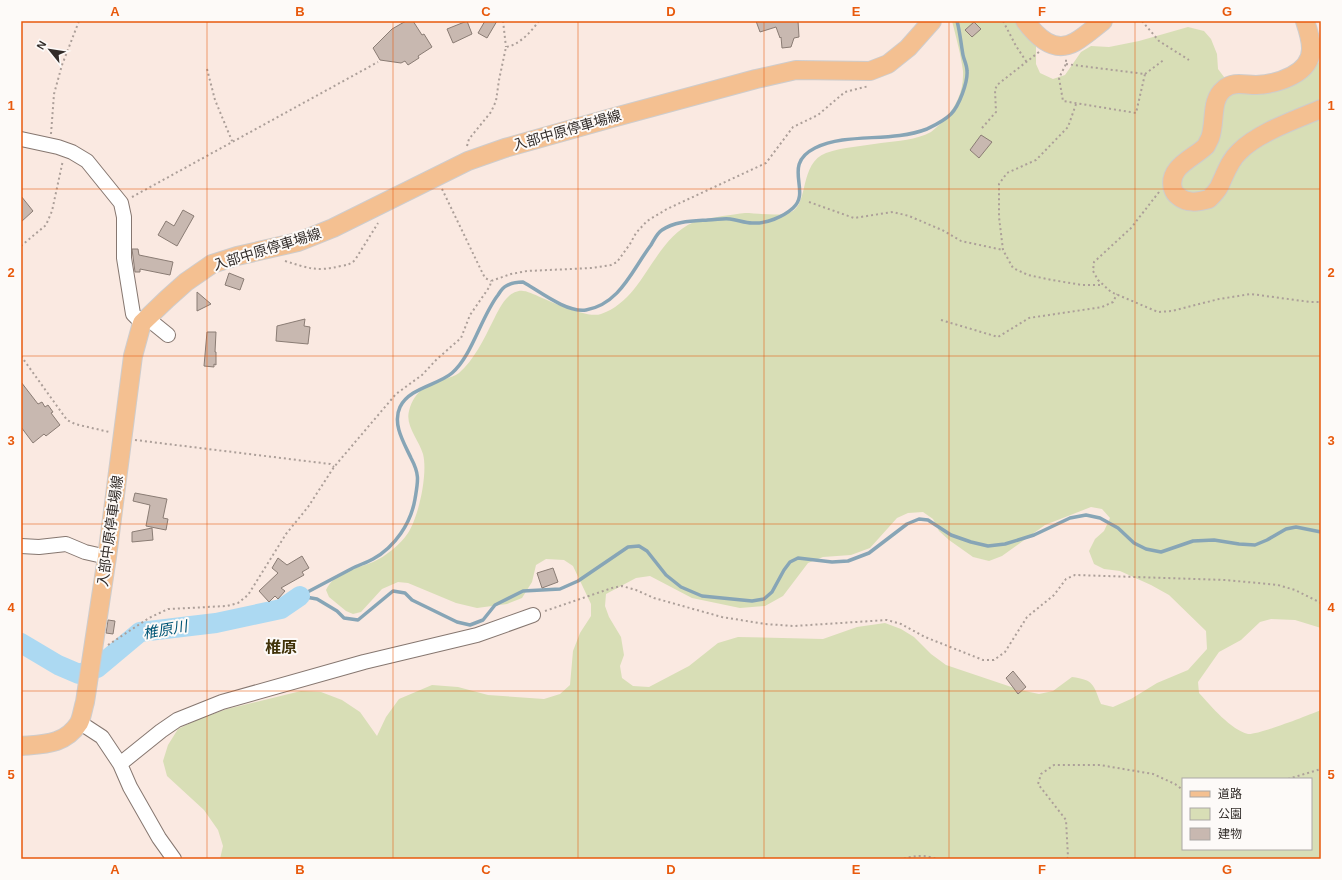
<svg xmlns="http://www.w3.org/2000/svg" width="1342" height="880" viewBox="0 0 1342 880" font-family="Helvetica,'Noto Sans JP',sans-serif">
  <rect width="100%" height="100%" fill="#fae9e1"/>
  <path fill="#d8deb6" fill-rule="evenodd" d="M952,21H1021L1036,45V64L1040,73L1053,79L1065,75L1081,52L1091,46L1109,47L1139,41L1188,27L1204,31L1211,39L1217,54L1218,69L1224,77L1244,89L1302,78L1321,60V628L1295,620L1271,619L1260,622L1241,640L1219,652L1198,682L1199,693C1211,706 1231,730 1248,734C1258,735 1309,715 1321,710V859H220L223,846L218,830L204,810L167,776L163,761L168,745L178,729L199,719L227,709L301,691L321,692L342,700L360,712L377,736L386,717L399,699L432,685L458,687L488,695L544,699L560,694L570,685L573,651L580,633L591,616V604L573,566L564,560L546,559L536,565L532,582L522,598L507,604L477,608L456,603L408,583L398,582L382,589L361,612L353,614L346,611L329,597L326,590C335,571 356,569 373,562C386,556 400,545 408,533C419,516 428,473 423,454C419,440 405,426 409,411C415,389 427,386 445,379C450,377 455,376 459,373C474,360 484,339 493,321C497,313 502,302 509,296C512,293 519,290 523,291C527,291 530,293 533,294C548,300 586,319 601,314C645,299 652,240 694,222C702,219 735,214 745,213C757,213 780,217 791,212C809,204 799,163 826,153C843,147 863,146 881,143C898,141 916,140 931,132C935,129 939,125 942,122C956,108 964,91 963,71C961,55 956,37 952,21ZM1091,507L1102,509L1110,518L1104,531L1095,539L1089,551L1094,564L1104,569L1120,571L1151,585L1169,595L1206,631L1207,649L1188,670L1157,683L1131,699L1113,707L1101,704C1093,684 1094,680 1072,677L1053,691L1039,694L1020,690L946,665L931,654L914,637L901,629L885,623L857,627L823,639L738,637L718,643L689,666L649,687L633,686L622,678L620,666L624,655L621,637L609,617L605,606L606,594L636,578L650,576L692,598L740,608L765,606L783,596L808,563L823,557L851,555L870,548L897,518L908,513L923,512L933,519L939,531L949,540L973,557L989,561L1002,556L1045,525ZM1183,779H1311V849H1183Z"/>
  <g fill="none" stroke-linecap="round" stroke-linejoin="round">
    <path stroke="#87a5b6" stroke-width="3.5" d="M300,596L317,599L337,611L344,618L358,620L393,591L405,593L412,600L457,622L470,625L483,620L495,605L523,591L560,589L578,581L628,547L639,546L647,551L666,575L681,587L702,596L752,601L764,599L772,592L784,570L790,562L798,558L832,562L848,561L869,553L907,524L919,519L928,520L951,535L971,542L988,546L1005,544L1034,535L1070,518L1086,515L1100,518L1118,528L1134,543L1146,549L1161,552L1193,541L1214,540L1239,544L1255,545L1267,540L1286,529L1296,527L1321,532
      M300,596C317,587 334,578 351,569C358,565 366,563 373,559C395,547 411,523 415,499C418,481 420,475 411,458C404,443 392,424 400,407C409,388 438,385 452,373C472,356 481,317 498,295C500,292 502,288 506,286C511,283 517,282 523,282C539,291 567,313 586,310C620,304 632,270 651,245C654,240 657,233 662,230C675,221 693,221 708,220C716,220 723,218 730,219C738,220 745,223 752,223C766,224 783,217 793,208C812,191 781,165 815,148C848,132 890,143 927,129C935,125 944,121 951,114C959,106 968,82 967,71C967,65 964,60 963,55C961,44 960,32 957,21"/>
    <path stroke="#acd9f2" stroke-width="20" d="M21,643L58,665L79,674L97,668L140,632L216,623L281,609L300,596"/>
  </g>
  <path fill="#c8b8b0" stroke="#8a7c74" d="M406,21H413L422,35L424,34L432,47L418,56L419,58L408,65L405,61L401,63L380,60L373,48L392,29Z
    M467,21L472,34L453,43L447,29Z
    M485,21H497L487,38L478,33Z
    M756,21H798L799,37L794,38L791,47L782,48L781,37L780,38L776,27L760,32Z
    M974,22L981,29L972,37L965,30Z
    M981,135L992,142L979,158L970,150Z
    M21,196L33,211L21,222Z
    M183,210L194,216L177,246L158,235L166,221L174,226Z
    M132,249H138L139,255L173,262L170,275L140,269V272H135Z
    M229,273L244,279L240,290L225,285Z
    M197,292L211,304L197,311Z
    M305,319L304,326L310,327L308,344L276,341L277,326Z
    M207,332H216L215,352H216V365L214,364V367L204,366Z
    M21,382L38,404L42,402L45,407L48,405L53,412L51,413L60,425L46,436L44,434L33,443L21,427Z
    M135,493L167,499L163,518L168,519L166,530L146,526L150,505L133,501Z
    M152,528L153,540L132,542V532Z
    M302,556L309,568L302,572L304,575L281,588L285,591L278,599L275,596L269,602L259,591L278,573L272,568L278,558L287,565Z
    M553,568L558,582L542,588L537,573Z
    M108,620L115,621L113,634L106,633Z
    M1013,671L1026,687L1018,694L1006,678Z"/>
  <g fill="none" stroke-linecap="round" stroke-linejoin="round">
    <defs>
      <path id="minor" d="M21,139L58,147L72,152L87,161L121,203L124,217V258L133,314L142,323
        M147,318L168,335
        M21,546L39,547L66,544L85,552L107,557
        M79,722L102,737L120,764L130,787L159,838L174,859
        M120,764L161,731L177,720L222,702L364,662L477,635L533,615"/>
      <path id="major" d="M1025,21C1037,37 1054,54 1075,42C1085,36 1094,28 1103,21
        M1305,21C1308,30 1311,39 1311,48C1312,74 1277,84 1256,85C1245,85 1233,81 1224,89C1210,100 1216,122 1210,138C1209,140 1207,144 1206,146C1194,158 1167,167 1173,189C1174,192 1175,194 1178,196C1187,204 1198,202 1209,199C1213,195 1217,191 1219,187C1225,175 1229,161 1239,152C1257,133 1297,119 1321,109
        M21,746C44,744 65,745 79,723C82,717 83,708 85,702L107,557L133,356L142,323L167,299L186,282L212,264L237,256L298,242L333,228L468,161L505,148L608,119L756,79L796,70L870,71L888,64L908,48L932,21"/>
    </defs>
    <use href="#minor" stroke="#867770" stroke-width="16"/>
    <use href="#major" stroke="#cecccc" stroke-width="20"/>
    <path stroke="#ac9f99" stroke-width="2" stroke-dasharray="2 3" stroke-linecap="butt" d="M503,21L506,47
      M1003,21L1016,46L1026,61
      M1142,21L1159,41L1189,60
      M1066,64L1145,74L1136,113L1063,101L1059,78L1066,64V59
      M207,69L215,100L232,141
      M1145,74L1165,59
      M1076,104L1068,127L1036,160L1007,173L999,184V217L1003,250L1013,268L1028,275L1052,280L1082,285H1102
      M982,128L996,112L995,90L997,85L1039,52
      M51,134L54,94L62,65L79,21
      M467,146L469,139L491,112L496,101L499,80L506,47C519,45 531,32 539,21
      M442,189L481,270L485,278L491,281
      M1159,192L1131,228L1094,262L1093,271L1098,280L1111,292L1158,312L1172,311L1219,299L1251,294L1310,302H1321
      M132,197L378,62
      M809,202L854,218L893,212L909,216L942,230L961,241L1003,250
      M21,246L46,225L52,211L63,160
      M285,261C308,268 316,272 341,266C347,265 351,264 355,260L378,223
      M941,320L998,337L1029,318L1102,307L1113,302L1117,294
      M21,356L67,420L75,424L109,432
      M135,440L330,464L334,467
      M545,611L612,588L622,586L636,590L654,598L722,617L765,624L794,626L887,620L901,624L925,637L983,660H994L1005,652L1027,617L1054,595L1066,579L1075,575L1226,580L1278,585L1295,590L1321,603
      M108,645L149,618L168,609L227,606L238,603L248,595L286,534L308,507L334,467L396,394L422,375L437,359L461,338L470,315L490,286L491,281L511,274L527,271L592,268L611,265L617,262L630,244L636,233L647,221L667,209L766,163L793,127L818,115L845,92L869,86
      M1288,779L1321,769
      M904,859C914,855 927,855 936,859
      M1067,859L1068,857L1066,820L1038,784L1041,774L1054,765H1100L1153,774L1175,784L1183,790"/>
    <use href="#minor" stroke="#fff" stroke-width="14"/>
    <use href="#major" stroke="#f4c091" stroke-width="18"/>
  </g>
  <path fill="none" stroke="#e8590c" stroke-width="1" stroke-opacity="0.55" d="M207,21V859M393,21V859M578,21V859M764,21V859M949,21V859M1135,21V859M21,189H1321M21,356H1321M21,524H1321M21,691H1321"/>
  <g text-anchor="middle" stroke-width="4" stroke-linejoin="round" paint-order="stroke">
    <g font-size="14" fill="#322c29" stroke="#fdfaf8">
      <text transform="translate(567 130) rotate(-16)" y="5">入部中原停車場線</text>
      <text transform="translate(267 249) rotate(-17)" y="5">入部中原停車場線</text>
      <text transform="translate(110 531) rotate(-82)" y="5">入部中原停車場線</text>
    </g>
    <g font-size="15" font-style="italic" fill="#005677" stroke="#fdfaf8">
      <text transform="translate(165 630) rotate(-10)" y="5">椎原川</text>
    </g>
    <g font-size="16" font-weight="bold" fill="#413309" stroke="#fdfaf8">
      <text x="281" y="653">椎原</text>
    </g>
  </g>
  <rect width="1342" height="880" fill="none" stroke="#fdfaf8" stroke-width="44"/>
  <rect x="1182" y="778" width="130" height="72" fill="#fdfaf8" stroke="#aca8a5"/>
  <rect x="1190" y="791" width="20" height="6" fill="#f4c091" stroke="#aca8a5"/>
  <text x="1218" y="798" font-size="12" fill="#322c29">道路</text>
  <rect x="1190" y="808" width="20" height="12" fill="#d8deb6" stroke="#aca8a5"/>
  <text x="1218" y="818" font-size="12" fill="#322c29">公園</text>
  <rect x="1190" y="828" width="20" height="12" fill="#c8b8b0" stroke="#aca8a5"/>
  <text x="1218" y="838" font-size="12" fill="#322c29">建物</text>
  <g transform="translate(50 50) rotate(300)" stroke="#fdfaf8" stroke-width="3" paint-order="stroke">
  <path d="M0-3L7 15L0 10L-7 15Z" fill="#322c29"/>
  <text y="-6" font-size="11" font-weight="bold" text-anchor="middle" fill="#322c29">N</text>
  </g>
  <rect x="22" y="22" width="1298" height="836" fill="none" stroke="#e8590c" stroke-width="1.5"/>
  <g font-size="13" text-anchor="middle" font-weight="bold" fill="#e8590c">
    <text x="115" y="16">A</text>
    <text x="300" y="16">B</text>
    <text x="486" y="16">C</text>
    <text x="671" y="16">D</text>
    <text x="856" y="16">E</text>
    <text x="1042" y="16">F</text>
    <text x="1227" y="16">G</text>
    <text x="11" y="110">1</text>
    <text x="1331" y="110">1</text>
    <text x="11" y="277">2</text>
    <text x="1331" y="277">2</text>
    <text x="11" y="445">3</text>
    <text x="1331" y="445">3</text>
    <text x="11" y="612">4</text>
    <text x="1331" y="612">4</text>
    <text x="11" y="779">5</text>
    <text x="1331" y="779">5</text>
    <text x="115" y="874">A</text>
    <text x="300" y="874">B</text>
    <text x="486" y="874">C</text>
    <text x="671" y="874">D</text>
    <text x="856" y="874">E</text>
    <text x="1042" y="874">F</text>
    <text x="1227" y="874">G</text>
  </g>
</svg>
